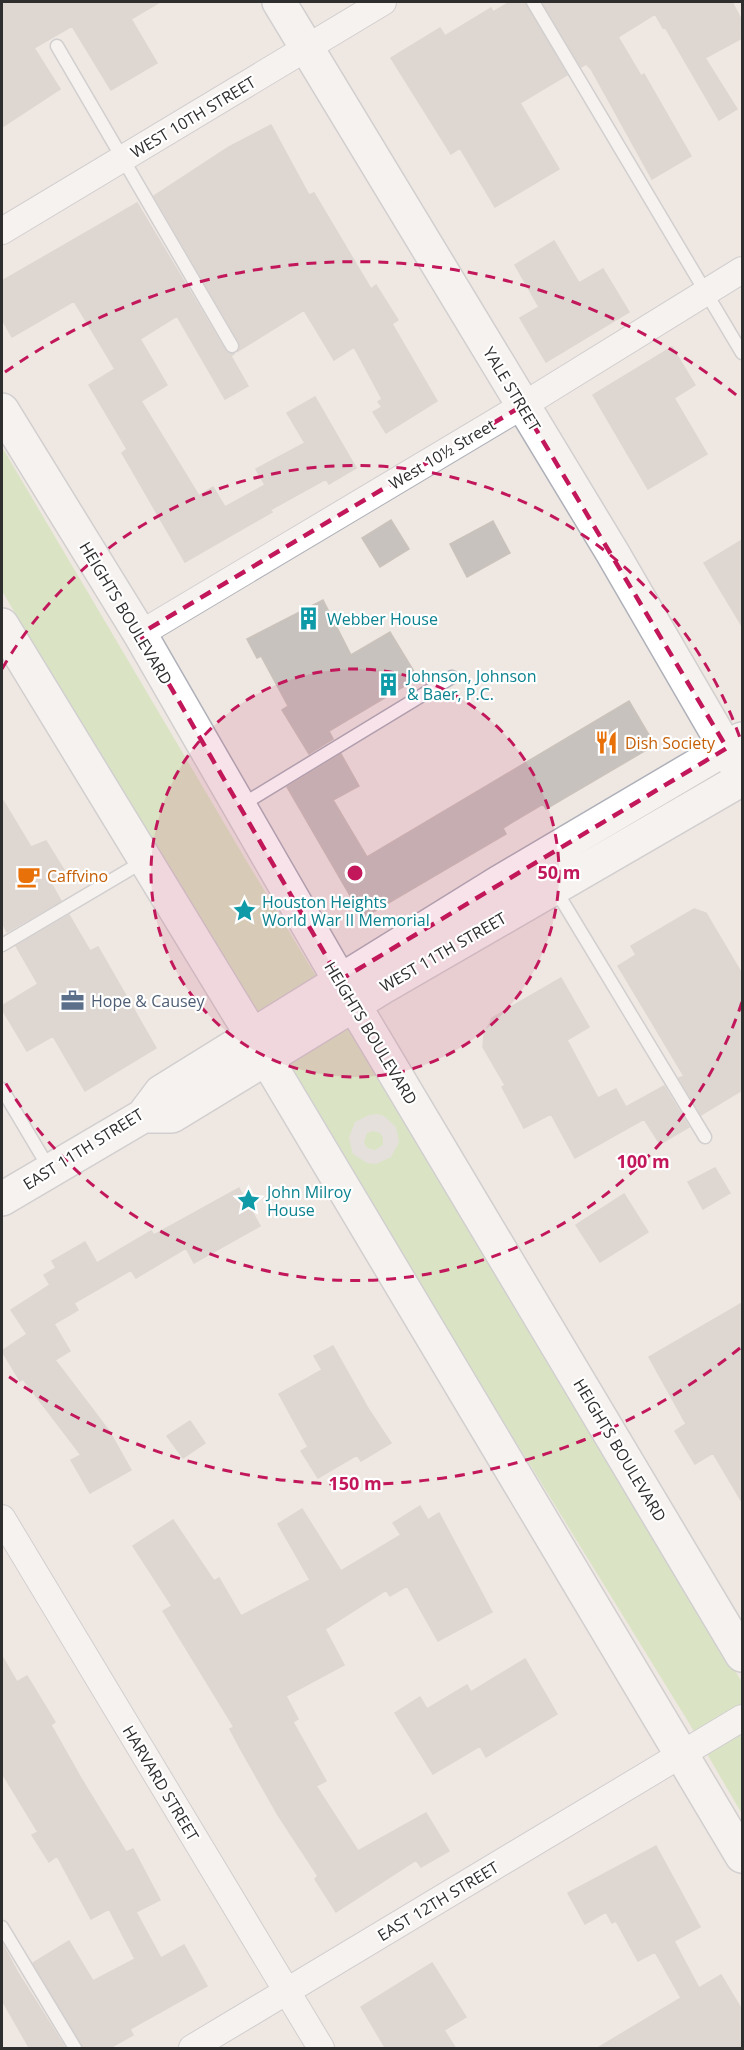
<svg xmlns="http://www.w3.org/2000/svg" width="744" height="2050" viewBox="0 0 744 2050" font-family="'Open Sans',sans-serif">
  <rect width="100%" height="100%" fill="#eee7e2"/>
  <path fill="#c0e1a2" d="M2,447L246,860L742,1682V1814L689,1723L252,1013L2,591Z"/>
  <path fill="#dad7d4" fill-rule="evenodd" d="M377,1114L384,1116L396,1127L399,1142L391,1157L376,1164L367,1163L353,1154L349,1138L355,1122L369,1115ZM373,1131L380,1133L383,1138V1145L375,1150L367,1148L364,1142L367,1133Z"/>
  <path fill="#c7c2bd" stroke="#cac2bb" stroke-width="1.5" d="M2,2H160L131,19L157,63L111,90L72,26L34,48L60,89L2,127Z
    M510,2H525L567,75L520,103L559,169L495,207L460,148L451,154L391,58L440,28L445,36L491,8L493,12Z
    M542,2H732L742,21V38L705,58L737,109L719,120L665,27L663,28L655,14L618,37L641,76L644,74L691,156L652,179L591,69L586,64L581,67Z
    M271,125L309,195L314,193L371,289L376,285L398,320L392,324L437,401L386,433L373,412L382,407L378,402L382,399L354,347L334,360L304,310L238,351L239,342L154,196L229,147Z
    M137,203L225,350L234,354L231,356L248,386L225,399L177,316L140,339L167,385L141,401L199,496L213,487L225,507L265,485L256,469L305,443L287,413L315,397L356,468L329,484L326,479L270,510L272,512L185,562L122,453L127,449L89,385L115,369L74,301L12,337L2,319V281Z
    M554,241L579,283L603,269L629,312L546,362L520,318L539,307L515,265Z
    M672,347L695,385L674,398L707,454L648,489L593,395Z
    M391,520L409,549L380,567L362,538Z
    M493,521L510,553L467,577L450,544Z
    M742,540V626L704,563Z
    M323,600L351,655L390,632L418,678L329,731L333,739L309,754L282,710L288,706L261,656L257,658L247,639Z
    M629,701L652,740L645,744L648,749L546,809L543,804L503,828L506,834L363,918L287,787L341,754L359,786L333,800L367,857Z
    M2,799L31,847L46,841L64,870L57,876L58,878L51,883L61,901L7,932L2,922Z
    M694,909L706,913L742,974V1090L701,1115L679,1078L684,1076L618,966L636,955L631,946Z
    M69,915L90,951L98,947L156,1048L85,1091L53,1036L27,1051L2,1009V1006L38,984L16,946Z
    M561,978L589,1027L567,1040L598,1098L616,1089L626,1107L664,1086L689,1127L660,1144L644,1119L575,1158L551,1114L524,1128L502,1087L505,1085L483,1047L484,1035L492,1018Z
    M715,1168L730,1193L703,1209L688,1182Z
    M239,1188L260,1226L194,1263L186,1248L136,1278L131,1270L74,1303L78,1310L54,1324L70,1351L55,1360L109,1431L131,1470L90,1493L71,1460L81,1455L23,1379L20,1381L2,1351L27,1334L11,1310L50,1285L44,1275L56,1268L52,1261L85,1242L97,1263L151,1231L154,1235Z
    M624,1194L648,1232L600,1262L576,1225Z
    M742,1303V1502L713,1453L695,1464L675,1431L686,1424L649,1357Z
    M333,1346L369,1410L391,1443L361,1461L357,1455L318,1478L301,1451L308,1447L279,1394L322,1370L314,1356Z
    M190,1421L205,1443L183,1458L167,1436Z
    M420,1506L428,1520L439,1513L492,1612L438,1641L407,1586L390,1596L386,1590L325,1629L344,1665L286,1696L298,1719L293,1722L326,1781L316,1786L358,1851L426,1813L449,1851L421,1867L416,1860L336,1912L315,1879L318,1876L278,1815L241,1750L230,1729L234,1727L163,1611L172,1606L133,1546L173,1520L214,1581L219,1578L241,1616L310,1580L278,1524L302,1509L341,1571L401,1535L393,1523Z
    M2,1656L17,1682L27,1676L55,1722L51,1725L82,1780L126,1852L133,1849L160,1900L136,1912L161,1958L184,1945L207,1986L130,2029L133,2035L108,2049H83L33,1963L69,1941L93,1981L135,1959L109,1909L91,1919L57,1856L49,1862L32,1835L38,1832L2,1773Z
    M525,1659L557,1714L486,1757L480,1746L433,1774L395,1713L420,1697L427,1709L467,1685L471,1692Z
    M656,1846L700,1927L674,1941L699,1988L721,1975L742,2010V2049H596L681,1998L655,1952L638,1961L616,1921L612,1923L606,1912L585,1924L568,1893Z
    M2,1943L18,1973L66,2049H30L2,2000Z
    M432,1963L466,2017L444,2030L456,2049H386L361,2007Z"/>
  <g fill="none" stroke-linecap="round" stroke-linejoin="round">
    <defs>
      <path id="service" d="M533,2L742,353
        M57,46L232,346
        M240,806L452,677
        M555,889L705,1137
        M2,945L144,861
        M2,1089L49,1168
        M2,1927L75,2048"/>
      <path id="minor" d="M2,231L383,2
        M140,634L522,406L742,270
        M2,1518L321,2048
        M192,2048L742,1718"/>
      <path id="secondary" d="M279,2L612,552L742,776
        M2,410L140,634L354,1005L742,1655
        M2,625L272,1068L742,1856
        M143,1116H172L383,987L742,779
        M2,1199L143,1116L161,1092L498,883L742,739"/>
    </defs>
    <use href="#service" stroke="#aeb1b9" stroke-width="15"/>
    <use href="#minor" stroke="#aeb1b9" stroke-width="28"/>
    <use href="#secondary" stroke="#aeb1b9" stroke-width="36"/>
    <use href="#service" stroke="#fff" stroke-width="12"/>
    <use href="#minor" stroke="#fff" stroke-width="26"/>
    <use href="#secondary" stroke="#fff" stroke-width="33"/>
  </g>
  <path d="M0 0H744V2050H0ZM522,406L727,748L340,980L140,634Z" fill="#eee7e2" fill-opacity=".55" fill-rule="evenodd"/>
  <path fill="none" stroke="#c2185b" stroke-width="4.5" stroke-dasharray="12 8" stroke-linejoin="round" d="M522,406L727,748L340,980L140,634Z"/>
  <circle cx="355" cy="873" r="204" fill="#c2185b" fill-opacity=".12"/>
  <g fill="none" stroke="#c2185b" stroke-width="3" stroke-dasharray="10 8">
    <circle cx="355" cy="873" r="204"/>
    <path d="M742 1002A408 408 0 0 1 2 1077M2 669A408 408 0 0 1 742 744"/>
    <path d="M740 1348A611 611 0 0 1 5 1374M5 372A611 611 0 0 1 740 398"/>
  </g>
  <defs>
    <symbol id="building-bare" viewBox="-9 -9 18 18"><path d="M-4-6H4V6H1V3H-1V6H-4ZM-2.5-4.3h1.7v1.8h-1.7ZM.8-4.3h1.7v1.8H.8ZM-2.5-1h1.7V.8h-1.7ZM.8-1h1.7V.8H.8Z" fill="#0f9aa8" stroke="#fff" stroke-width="2.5" paint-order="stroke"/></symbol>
    <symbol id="restaurant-bare" viewBox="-9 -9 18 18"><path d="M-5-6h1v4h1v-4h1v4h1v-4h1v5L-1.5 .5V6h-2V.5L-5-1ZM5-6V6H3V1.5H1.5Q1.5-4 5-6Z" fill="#e8710a" stroke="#fff" stroke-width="2.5" paint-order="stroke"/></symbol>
    <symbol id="cafe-bare" viewBox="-9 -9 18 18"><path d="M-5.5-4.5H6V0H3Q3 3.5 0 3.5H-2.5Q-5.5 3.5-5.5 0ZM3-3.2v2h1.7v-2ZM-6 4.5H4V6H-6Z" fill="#e8710a" stroke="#fff" stroke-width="2.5" paint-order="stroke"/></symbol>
    <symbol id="sight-bare" viewBox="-9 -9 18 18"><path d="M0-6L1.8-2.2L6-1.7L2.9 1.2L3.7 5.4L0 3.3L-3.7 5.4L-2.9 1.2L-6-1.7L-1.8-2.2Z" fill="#0f9aa8" stroke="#fff" stroke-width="2.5" paint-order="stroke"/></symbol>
    <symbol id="office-bare" viewBox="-9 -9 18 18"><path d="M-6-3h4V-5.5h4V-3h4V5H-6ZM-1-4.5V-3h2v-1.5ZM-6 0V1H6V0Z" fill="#5c6f8a" stroke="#fff" stroke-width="2.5" paint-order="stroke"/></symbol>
  </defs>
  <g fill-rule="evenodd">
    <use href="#building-bare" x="292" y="602" width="33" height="33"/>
    <use href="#building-bare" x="372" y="668" width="33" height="33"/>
    <use href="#restaurant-bare" x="590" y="726" width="33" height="33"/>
    <use href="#cafe-bare" x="12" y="860" width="33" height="33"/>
    <use href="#sight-bare" x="228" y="894" width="33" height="33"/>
    <use href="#office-bare" x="56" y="984" width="33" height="33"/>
    <use href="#sight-bare" x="232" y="1184" width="33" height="33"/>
  </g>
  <g text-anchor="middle" stroke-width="4.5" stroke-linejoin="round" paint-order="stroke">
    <g font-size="16" fill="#2e2e2e" stroke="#fff">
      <text transform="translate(193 117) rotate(-31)" y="6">WEST 10TH STREET</text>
      <text transform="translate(512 389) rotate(59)" y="6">YALE STREET</text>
      <text transform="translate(442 454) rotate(-31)" y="6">West 10½ Street</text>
      <text transform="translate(126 613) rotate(59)" y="6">HEIGHTS BOULEVARD</text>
      <text transform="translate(443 952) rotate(-30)" y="6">WEST 11TH STREET</text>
      <text transform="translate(371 1033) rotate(59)" y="6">HEIGHTS BOULEVARD</text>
      <text transform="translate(83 1149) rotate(-32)" y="6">EAST 11TH STREET</text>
      <text transform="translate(620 1450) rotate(59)" y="6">HEIGHTS BOULEVARD</text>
      <text transform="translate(161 1783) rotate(59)" y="6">HARVARD STREET</text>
      <text transform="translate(438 1901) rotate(-31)" y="6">EAST 12TH STREET</text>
    </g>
    <g font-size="16" fill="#0d838f" stroke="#fff" text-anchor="start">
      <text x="327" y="625">Webber House</text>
      <text x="407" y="682">Johnson, Johnson<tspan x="407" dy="18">&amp; Baer, P.C.</tspan></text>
      <text x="262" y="908">Houston Heights<tspan x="262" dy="18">World War II Memorial</tspan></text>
      <text x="267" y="1198">John Milroy<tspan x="267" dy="18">House</tspan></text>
    </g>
    <g font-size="16" fill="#c56008" stroke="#fff" text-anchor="start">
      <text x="625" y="749">Dish Society</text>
      <text x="47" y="882">Caffvino</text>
    </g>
    <g font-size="16" fill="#4e5e75" stroke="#fff" text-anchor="start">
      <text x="91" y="1007">Hope &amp; Causey</text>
    </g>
  </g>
  <circle cx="355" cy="873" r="9" fill="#c2185b" stroke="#fff" stroke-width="3"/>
  <g font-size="18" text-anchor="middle" font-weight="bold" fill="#c2185b" stroke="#fff" stroke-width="4.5" stroke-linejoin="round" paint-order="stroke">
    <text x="559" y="879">50 m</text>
    <text x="643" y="1168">100 m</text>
    <text x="355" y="1490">150 m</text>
  </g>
  <rect width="744" height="2050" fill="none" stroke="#2e2e2e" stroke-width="6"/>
</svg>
